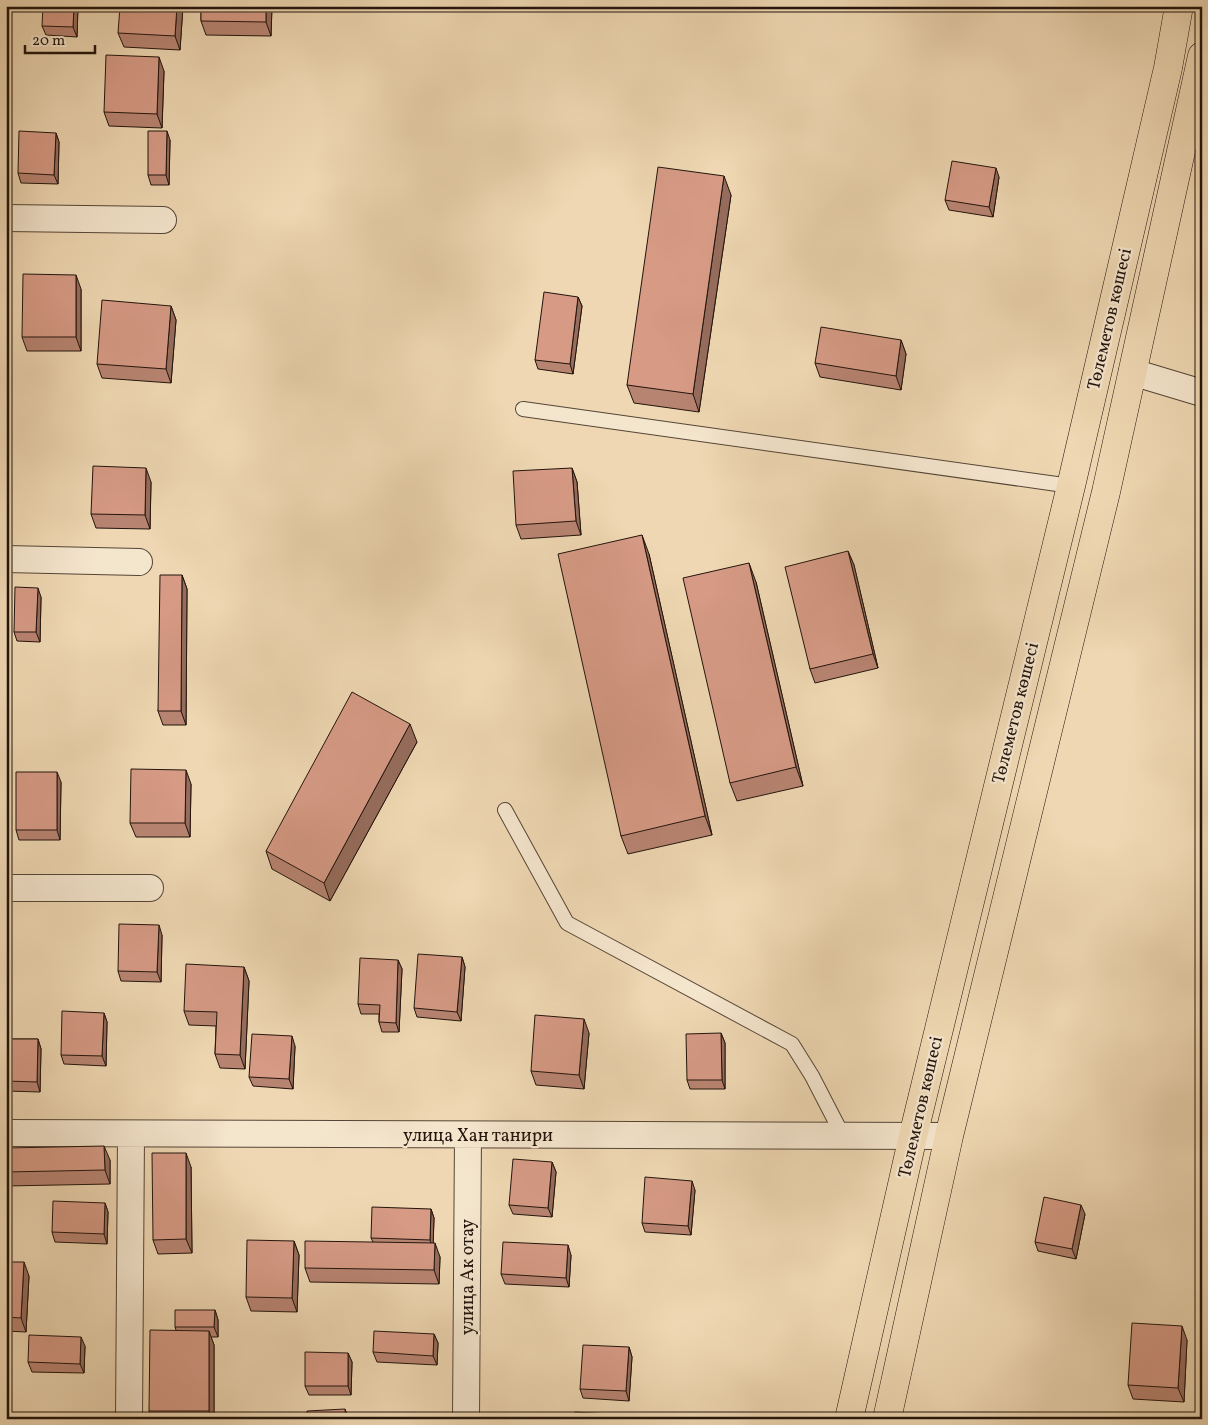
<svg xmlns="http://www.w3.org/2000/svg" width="1208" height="1425" viewBox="0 0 1208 1425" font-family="Vollkorn,serif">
  <rect width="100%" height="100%" fill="#eed7b2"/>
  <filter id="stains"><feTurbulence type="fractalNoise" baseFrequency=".004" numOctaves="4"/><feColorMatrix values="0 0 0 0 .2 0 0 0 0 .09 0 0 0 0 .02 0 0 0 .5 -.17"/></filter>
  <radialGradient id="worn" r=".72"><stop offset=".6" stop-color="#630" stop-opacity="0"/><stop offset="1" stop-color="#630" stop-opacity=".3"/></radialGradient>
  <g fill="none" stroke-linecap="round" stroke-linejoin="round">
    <defs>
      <path id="lane" d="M523,409L1071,486
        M505,810L567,923L792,1044L812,1076L843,1136"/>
      <path id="street" d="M6,218L163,220
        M1132,372L1202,393
        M6,559L139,562
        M6,888H150
        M6,1133L949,1136
        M129,1419L131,1134
        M466,1419L468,1135"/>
      <path id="primary" d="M849,1419L913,1136L1071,486L1168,68L1179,6
        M887,1419L949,1136L1106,492L1202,56"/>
    </defs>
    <use href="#lane" stroke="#554536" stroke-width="16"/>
    <use href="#street" stroke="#554536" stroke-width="28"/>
    <use href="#primary" stroke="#22140c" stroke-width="29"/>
    <use href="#lane" stroke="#f4e5cd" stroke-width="14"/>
    <use href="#street" stroke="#f4e5cd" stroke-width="26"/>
    <use href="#primary" stroke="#eed7b2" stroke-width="28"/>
  </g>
  <path fill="#b88472" stroke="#22140c" d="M78,6L77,37L46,35L42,26Z
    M183,6L180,50L124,47L118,33Z
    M201,6H272L271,36L206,35L201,21Z
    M164,71L162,128L109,126L104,112Z
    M56,133L59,142L58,184L21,183L18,173Z
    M170,140L169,185H151L148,175Z
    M999,177L993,217L949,210L945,200Z
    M731,195L699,412L634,403L627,385Z
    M81,289V351H27L22,337Z
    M578,297L582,306L573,374L538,369L535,360Z
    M171,306L176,320L171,383L102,378L97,364Z
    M901,340L906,354L901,390L820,377L815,363Z
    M572,468L577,482L581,535L521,539L516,525Z
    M151,482L150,529L96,528L91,514Z
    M848,551L854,565L878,668L815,683L810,669Z
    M649,554L712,835L628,854L621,836Z
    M182,575L187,589L186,725H163L158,711Z
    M756,582L803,786L737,801L730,783Z
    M41,597L40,642L17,641L14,632Z
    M417,742L330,901L272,869L266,851Z
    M61,782L60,840H19L16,830Z
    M191,784L190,837H136L130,823Z
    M162,935L161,982L121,981L118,971Z
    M462,957L465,967L461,1021L417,1017L414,1008Z
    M398,960L402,969L399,1032H382L379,1022V1014H361L358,1004Z
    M244,967L249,981L245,1069L220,1068L215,1054L216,1026L189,1025L184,1011Z
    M104,1013L107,1022L106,1066L64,1064L61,1055Z
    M589,1033L584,1089L536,1085L531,1071Z
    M721,1033L725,1043V1089H690L687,1080Z
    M6,1039H38L41,1049L40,1092L6,1091Z
    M295,1046L293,1089L253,1086L249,1077Z
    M6,1148L110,1160V1184L6,1186Z
    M552,1162L556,1172L552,1217L513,1214L509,1205Z
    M191,1167L192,1253L158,1254L153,1240Z
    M695,1190L691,1235L645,1232L642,1223Z
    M105,1203L108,1212L107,1244L55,1242L52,1232Z
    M431,1209L434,1218L433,1243L440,1257L439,1284L310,1282L305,1268L373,1242L371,1238Z
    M1085,1214L1076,1259L1038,1251L1035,1242Z
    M294,1241L299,1255L297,1312L251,1311L246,1297Z
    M571,1255L569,1287L505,1284L501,1274Z
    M6,1262L29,1276L26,1332L6,1331Z
    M215,1310L218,1320V1337H211L214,1345V1419H152L149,1411L176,1330L175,1327Z
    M434,1334L438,1343L437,1365L377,1362L373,1352Z
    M1187,1340L1184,1402L1133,1399L1128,1385Z
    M85,1346L84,1373L32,1372L28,1362Z
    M629,1347L632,1357L629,1401L583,1398L580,1389Z
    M348,1353L352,1362L351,1395H309L305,1386Z"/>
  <path fill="#966c5d" stroke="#22140c" d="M74,6H78L77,37L73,27Z
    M177,6H183L180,50L175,36Z
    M266,6H272L271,36L266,22Z
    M159,57L164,71L162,128L157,114Z
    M167,131L170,140L169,185L166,175Z
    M56,133L59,142L58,184L54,175Z
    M996,168L999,177L993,217L989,207Z
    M724,176L731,195L699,412L693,394Z
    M76,275L81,289V351L76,337Z
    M578,297L582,306L573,374L570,364Z
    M171,306L176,320L171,383L166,369Z
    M901,340L906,354L901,390L896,376Z
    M146,468L151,482L150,529L145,515Z
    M572,468L577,482L581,535L576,521Z
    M642,535L649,554L712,835L705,816Z
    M848,551L854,565L878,668L873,654Z
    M749,563L756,582L803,786L796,767Z
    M182,575L187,589L186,725L181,711Z
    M38,588L41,597L40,642L36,632Z
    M6,600L7,603L6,647Z
    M410,724L417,742L330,901L324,883Z
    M186,770L191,784L190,837L185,823Z
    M57,772L61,782L60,840L57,830Z
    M159,925L162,935L161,982L157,972Z
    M462,957L465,967L461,1021L457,1012Z
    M398,960L402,969L399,1032L396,1023Z
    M244,967L249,981L245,1069L240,1055Z
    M104,1013L107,1022L106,1066L102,1056Z
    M584,1019L589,1033L584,1089L579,1075Z
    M721,1033L725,1043V1089L722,1080Z
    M292,1036L295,1046L293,1089L289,1079Z
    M38,1039L41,1049L40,1092L37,1082Z
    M104,1146L110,1160V1184L105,1170Z
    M186,1153L191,1167L192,1253L186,1239Z
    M552,1162L556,1172L552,1217L548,1208Z
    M692,1181L695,1190L691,1235L688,1226Z
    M105,1203L108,1212L107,1244L104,1234Z
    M1081,1205L1085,1214L1076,1259L1072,1249Z
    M431,1209L434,1218L433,1249L430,1240Z
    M294,1241L299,1255L297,1312L292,1298Z
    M435,1243L440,1257L439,1284L434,1270Z
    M568,1245L571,1255L569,1287L566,1278Z
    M24,1262L29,1276L26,1332L21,1318Z
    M215,1310L218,1320V1337L214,1327Z
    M1182,1326L1187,1340L1184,1402L1178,1388Z
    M209,1331L214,1345V1419H211L209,1411Z
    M434,1334L438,1343L437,1365L433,1356Z
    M81,1337L85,1346L84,1373L80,1364Z
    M629,1347L632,1357L629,1401L626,1391Z
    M348,1353L352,1362L351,1395L348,1386Z
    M345,1409L349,1419H346Z"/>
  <path fill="#d69a85" stroke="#22140c" d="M43,6H74L73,27L42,26Z
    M120,6H177L175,36L118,33Z
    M201,6H266V22L201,21Z
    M106,55L159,57L157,114L104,112Z
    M19,131L56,133L54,175L18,173Z
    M148,131H167L166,175H148Z
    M952,161L996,168L989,207L945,200Z
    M658,167L724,176L693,394L627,385Z
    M23,274L76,275V337H22Z
    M544,292L578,297L570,364L535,360Z
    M102,300L171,306L166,369L97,364Z
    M821,327L901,340L896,376L815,363Z
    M93,466L146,468L145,515L91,514Z
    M572,468L576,521L516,525L513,471Z
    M642,535L705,816L621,836L558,554Z
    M848,551L873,654L810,669L785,567Z
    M749,563L796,767L730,783L683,578Z
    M160,575H182L181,711H158Z
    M15,587L38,588L36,632H14Z
    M352,692L410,724L324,883L266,851Z
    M131,769L186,770L185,823H130Z
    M16,772H57V830H16Z
    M119,924L159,925L157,972L118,971Z
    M418,954L462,957L457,1012L414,1008Z
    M360,958L398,960L396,1023L379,1022L380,1005L358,1004Z
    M186,964L244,967L240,1055L215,1054L217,1012L184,1011Z
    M62,1011L104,1013L102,1056L61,1055Z
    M535,1015L584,1019L579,1075L531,1071Z
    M721,1033L722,1080H687L686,1034Z
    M252,1034L292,1036L289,1079L249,1077Z
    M6,1039H38L37,1082L6,1081Z
    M104,1146L105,1170L6,1172V1148Z
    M152,1153H186V1239L153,1240Z
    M513,1159L552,1162L548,1208L509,1205Z
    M645,1177L692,1181L688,1226L642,1223Z
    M1044,1197L1081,1205L1072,1249L1035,1242Z
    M53,1201L105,1203L104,1234L52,1232Z
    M372,1207L431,1209L430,1240L371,1238Z
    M247,1240L294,1241L292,1298L246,1297Z
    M305,1241L435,1243L434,1270L305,1268Z
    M503,1242L568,1245L566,1278L501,1274Z
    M6,1262H24L21,1318L6,1317Z
    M175,1310H215L214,1327H175Z
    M1132,1323L1182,1326L1178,1388L1128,1385Z
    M150,1330L209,1331V1411H149Z
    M374,1331L434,1334L433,1356L373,1352Z
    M29,1335L81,1337L80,1364L28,1362Z
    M583,1345L629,1347L626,1391L580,1389Z
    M305,1352L348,1353V1386H305Z
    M345,1409L346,1419H308L307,1411Z
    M575,1412L610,1414L609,1419H575Z"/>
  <g text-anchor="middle" stroke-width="4.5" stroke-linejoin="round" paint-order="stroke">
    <g font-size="18" fill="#22140c" stroke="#f4e5cd">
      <text transform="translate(1109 319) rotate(-77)" y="6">Төлеметов көшесі</text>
      <text transform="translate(1015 713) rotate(-76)" y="6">Төлеметов көшесі</text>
      <text transform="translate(920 1107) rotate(-77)" y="6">Төлеметов көшесі</text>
      <text x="478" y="1141">улица Хан танири</text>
      <text transform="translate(467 1277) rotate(-90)" y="6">улица Ак отау</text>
    </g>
  </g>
  <rect width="1208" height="1425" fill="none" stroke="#eed7b2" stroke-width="25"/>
  <rect x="8" y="8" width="1193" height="1410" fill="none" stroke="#22140c" stroke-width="2.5"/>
  <rect x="12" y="12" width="1183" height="1400" fill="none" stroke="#22140c"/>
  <path d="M25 45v8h70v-8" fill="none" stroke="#22140c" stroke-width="2.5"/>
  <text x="32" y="45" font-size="15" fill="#22140c" stroke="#f4e5cd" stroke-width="4" paint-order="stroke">20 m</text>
  <rect width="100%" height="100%" filter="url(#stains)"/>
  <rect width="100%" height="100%" fill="url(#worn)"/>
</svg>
